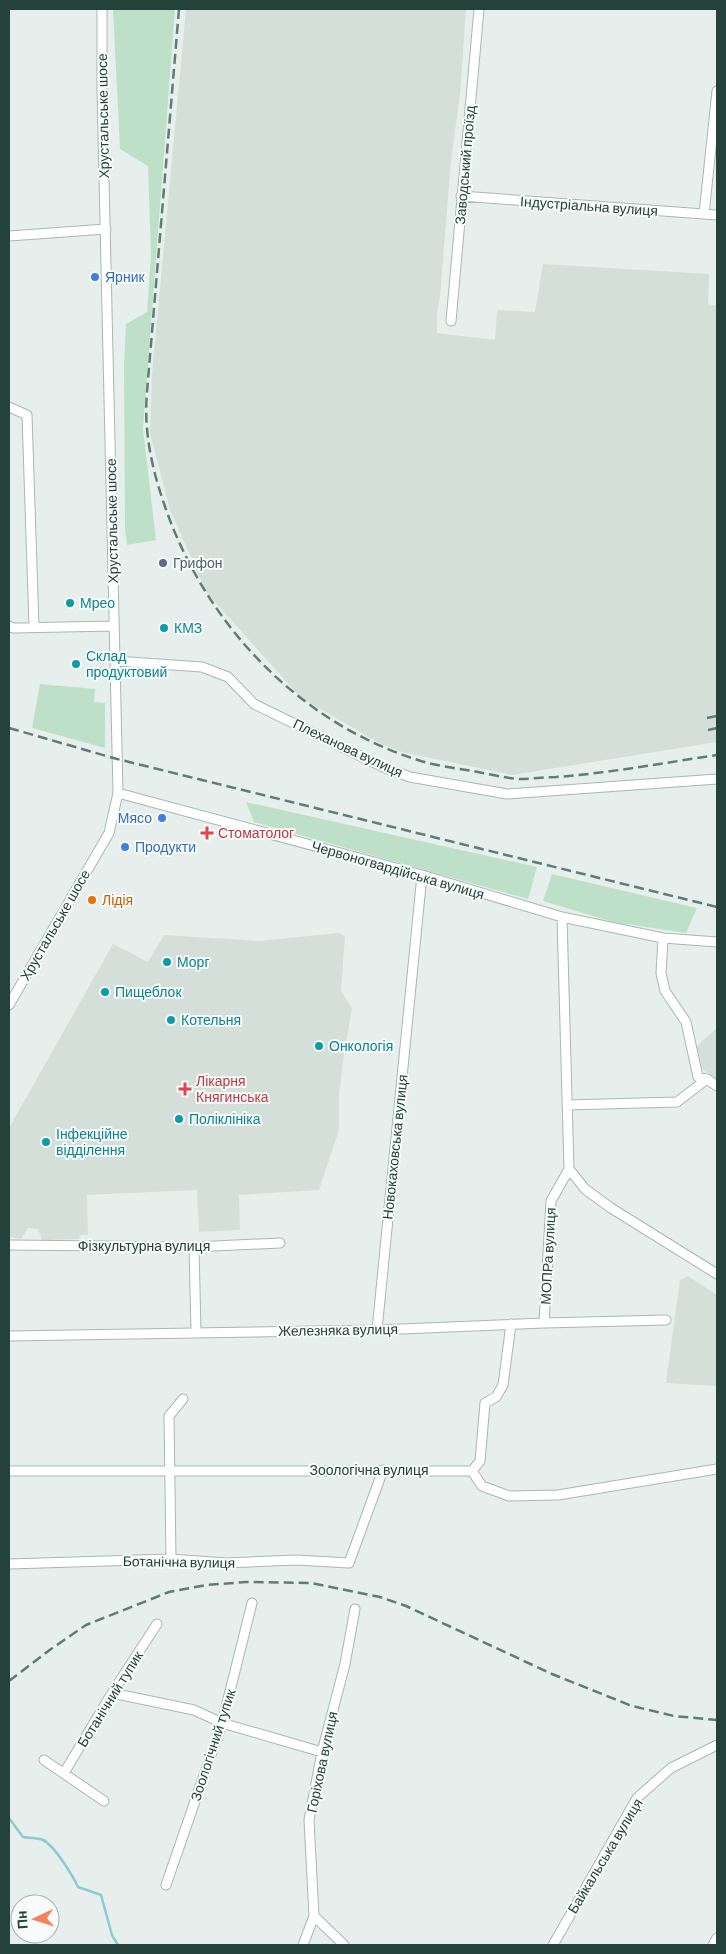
<svg xmlns="http://www.w3.org/2000/svg" width="726" height="1954" viewBox="0 0 726 1954" font-family="Barlow,sans-serif">
  <rect width="100%" height="100%" fill="#e6efeb"/>
  <path fill="#d4dfda" d="M186,9H466L460,95L451,161L440,296L437,314V333L495,340L497,310L535,312L543,264L709,274L708,304L717,306V742L512,775L402,752L379,743L300,697L207,593L170,510L150,433L152,374Z
    M338,933L345,936L341,991L352,1008L344,1054L339,1095V1130L319,1190L239,1195L240,1230L199,1232L197,1190L87,1195L88,1235H80L79,1239L42,1240L38,1229L28,1228L21,1239L9,1237V1128L113,944L148,962L164,935L260,941Z
    M717,1028V1080L702,1068L697,1046Z
    M688,1276L717,1295V1386L666,1383L680,1280Z"/>
  <path fill="#bfe0c8" d="M113,9H175L143,429L156,540L127,545L125,529L124,366L126,324L147,312L151,256L148,166L120,149Z
    M40,684L95,689L94,702L105,703V748L32,728Z
    M246,802L537,867L528,899L254,822Z
    M552,874L697,908L686,933L613,922L543,901Z"/>
  <g fill="none" stroke-linecap="round" stroke-linejoin="round">
    <path stroke="#8ec9d4" stroke-width="2.5" d="M9,1818L23,1837C29,1838 38,1838 43,1840C54,1845 73,1876 78,1887L101,1895L112,1935L118,1945"/>
    <defs>
      <path id="minor" d="M461,196L717,215
        M704,214L717,91
        M9,236L106,229
        M451,321L479,9
        M9,407L27,415L34,627
        M9,626L13,628L114,626
        M115,661L202,667L228,677L254,704L383,767L410,777L507,794L717,779
        M118,793L422,875L562,917L663,938L717,942
        M663,938L661,973L665,991L686,1022L698,1077L707,1079L717,1086
        M9,1005L109,833L118,793L102,90V9
        M567,1105L677,1102L707,1079
        M569,1169L585,1189L611,1208L717,1274
        M9,1245L194,1247L280,1243
        M194,1247L196,1332
        M544,1323L551,1201L569,1169L562,917
        M377,1330L422,875
        M9,1336L377,1330L544,1323L666,1320
        M9,1471H472L482,1486L509,1496L558,1495L717,1469
        M472,1471L480,1461L485,1403L496,1397L503,1385L511,1324
        M171,1559L169,1416L183,1399
        M9,1564L171,1559L226,1563L296,1560L349,1563L383,1470
        M112,1693L194,1710L222,1723L322,1752
        M44,1760L104,1801
        M64,1773L112,1693L157,1624
        M166,1885L222,1723L252,1603
        M314,1916L344,1945
        M303,1945L314,1916L309,1820L322,1752L345,1664L355,1609
        M553,1945L637,1798L671,1768L717,1745
        M713,1945L717,1938"/>
    </defs>
    <use href="#minor" stroke="#a8b8b2" stroke-width="11"/>
    <use href="#minor" stroke="#fff" stroke-width="9"/>
    <path stroke="#5f7d75" stroke-width="2.5" stroke-dasharray="10 5" stroke-linecap="butt" d="M179,9L147,392C143,438 155,481 171,523C215,634 304,724 418,760C436,766 455,768 473,771C488,774 505,778 520,779C532,779 544,777 556,777C610,773 663,763 717,755
      M707,718L717,716
      M9,728L117,759L717,907
      M708,730L717,728
      M9,1681L51,1649L86,1625L169,1592L206,1585L246,1582L311,1583L380,1597L406,1606L552,1674L632,1706L674,1716L717,1720"/>
  </g>
  <g fill="#3f7fe0" stroke="#f7fbf9" stroke-width="2">
    <circle cx="95" cy="277" r="5"/>
    <circle cx="162" cy="818" r="5"/>
    <circle cx="125" cy="847" r="5"/>
  </g>
  <circle fill="#5c6f8a" stroke="#f7fbf9" stroke-width="2" cx="163" cy="563" r="5"/>
  <g fill="#0f9aa8" stroke="#f7fbf9" stroke-width="2">
    <circle cx="70" cy="603" r="5"/>
    <circle cx="164" cy="628" r="5"/>
    <circle cx="76" cy="664" r="5"/>
    <circle cx="167" cy="962" r="5"/>
    <circle cx="105" cy="992" r="5"/>
    <circle cx="171" cy="1020" r="5"/>
    <circle cx="319" cy="1046" r="5"/>
    <circle cx="179" cy="1119" r="5"/>
    <circle cx="46" cy="1142" r="5"/>
  </g>
  <g fill="#e0444e" stroke="#f7fbf9" stroke-width="2">
    <path d="M204.5 825.5h5v5h5v5h-5v5h-5v-5h-5v-5h5z"/>
    <path d="M182.5 1081.5h5v5h5v5h-5v5h-5v-5h-5v-5h5z"/>
  </g>
  <circle fill="#e8710a" stroke="#f7fbf9" stroke-width="2" cx="92" cy="900" r="5"/>
  <g text-anchor="middle" stroke-width="4" stroke-linejoin="round" paint-order="stroke">
    <g font-size="14" fill="#24423a" stroke="#f7fbf9">
      <text transform="translate(103 116) rotate(-91)" y="5">Хрустальське шосе</text>
      <text transform="translate(465 165) rotate(-85)" y="5">Заводський проїзд</text>
      <text transform="translate(589 206) rotate(4)" y="5">Індустріальна вулиця</text>
      <text transform="translate(112 521) rotate(-91)" y="5">Хрустальське шосе</text>
      <text transform="translate(348 748) rotate(25)" y="5">Плеханова вулиця</text>
      <text transform="translate(398 870) rotate(16)" y="5">Червоногвардійська вулиця</text>
      <text transform="translate(55 925) rotate(-60)" y="5">Хрустальське шосе</text>
      <text transform="translate(395 1147) rotate(-84)" y="5">Новокаховська вулиця</text>
      <text x="144" y="1251">Фізкультурна вулиця</text>
      <text transform="translate(548 1256) rotate(-87)" y="5">МОПРа вулиця</text>
      <text transform="translate(338 1330) rotate(-1)" y="5">Железняка вулиця</text>
      <text x="369" y="1475">Зоологічна вулиця</text>
      <text transform="translate(179 1562) rotate(1)" y="5">Ботанічна вулиця</text>
      <text transform="translate(110 1699) rotate(-58)" y="5">Ботанічний тупик</text>
      <text transform="translate(213 1745) rotate(-72)" y="5">Зоологічний тупик</text>
      <text transform="translate(322 1762) rotate(-78)" y="5">Горіхова вулиця</text>
      <text transform="translate(605 1856) rotate(-59)" y="5">Байкальська вулиця</text>
    </g>
    <g font-size="14" fill="#366cbe" stroke="#f7fbf9" text-anchor="start">
      <text x="105" y="282">Ярник</text>
      <text x="152" y="823" text-anchor="end">Мясо</text>
      <text x="135" y="852">Продукти</text>
    </g>
    <g font-size="14" fill="#4e5e75" stroke="#f7fbf9" text-anchor="start">
      <text x="173" y="568">Грифон</text>
    </g>
    <g font-size="14" fill="#0d838f" stroke="#f7fbf9" text-anchor="start">
      <text x="80" y="608">Мрео</text>
      <text x="174" y="633">КМЗ</text>
      <text x="86" y="661">Склад<tspan x="86" dy="16">продуктовий</tspan></text>
      <text x="177" y="967">Морг</text>
      <text x="115" y="997">Пищеблок</text>
      <text x="181" y="1025">Котельня</text>
      <text x="329" y="1051">Онкологія</text>
      <text x="189" y="1124">Поліклініка</text>
      <text x="56" y="1139">Інфекційне<tspan x="56" dy="16">відділення</tspan></text>
    </g>
    <g font-size="14" fill="#be3a42" stroke="#f7fbf9" text-anchor="start">
      <text x="218" y="838">Стоматолог</text>
      <text x="196" y="1086">Лікарня<tspan x="196" dy="16">Княгинська</tspan></text>
    </g>
    <g font-size="14" fill="#c56008" stroke="#f7fbf9" text-anchor="start">
      <text x="102" y="905">Лідія</text>
    </g>
  </g>
  <rect width="726" height="1954" fill="none" stroke="#24423a" stroke-width="20"/>
  <g transform="translate(35 1919) rotate(266)"><circle r="24" fill="#f7fbf9" stroke="#a3b1ad"/>
  <path d="M0-4L9 19L0 12L-9 19Z" fill="#f4845f"/>
  <text y="-8" font-size="14" font-weight="bold" text-anchor="middle" fill="#24423a">Пн</text>
  </g>
</svg>
